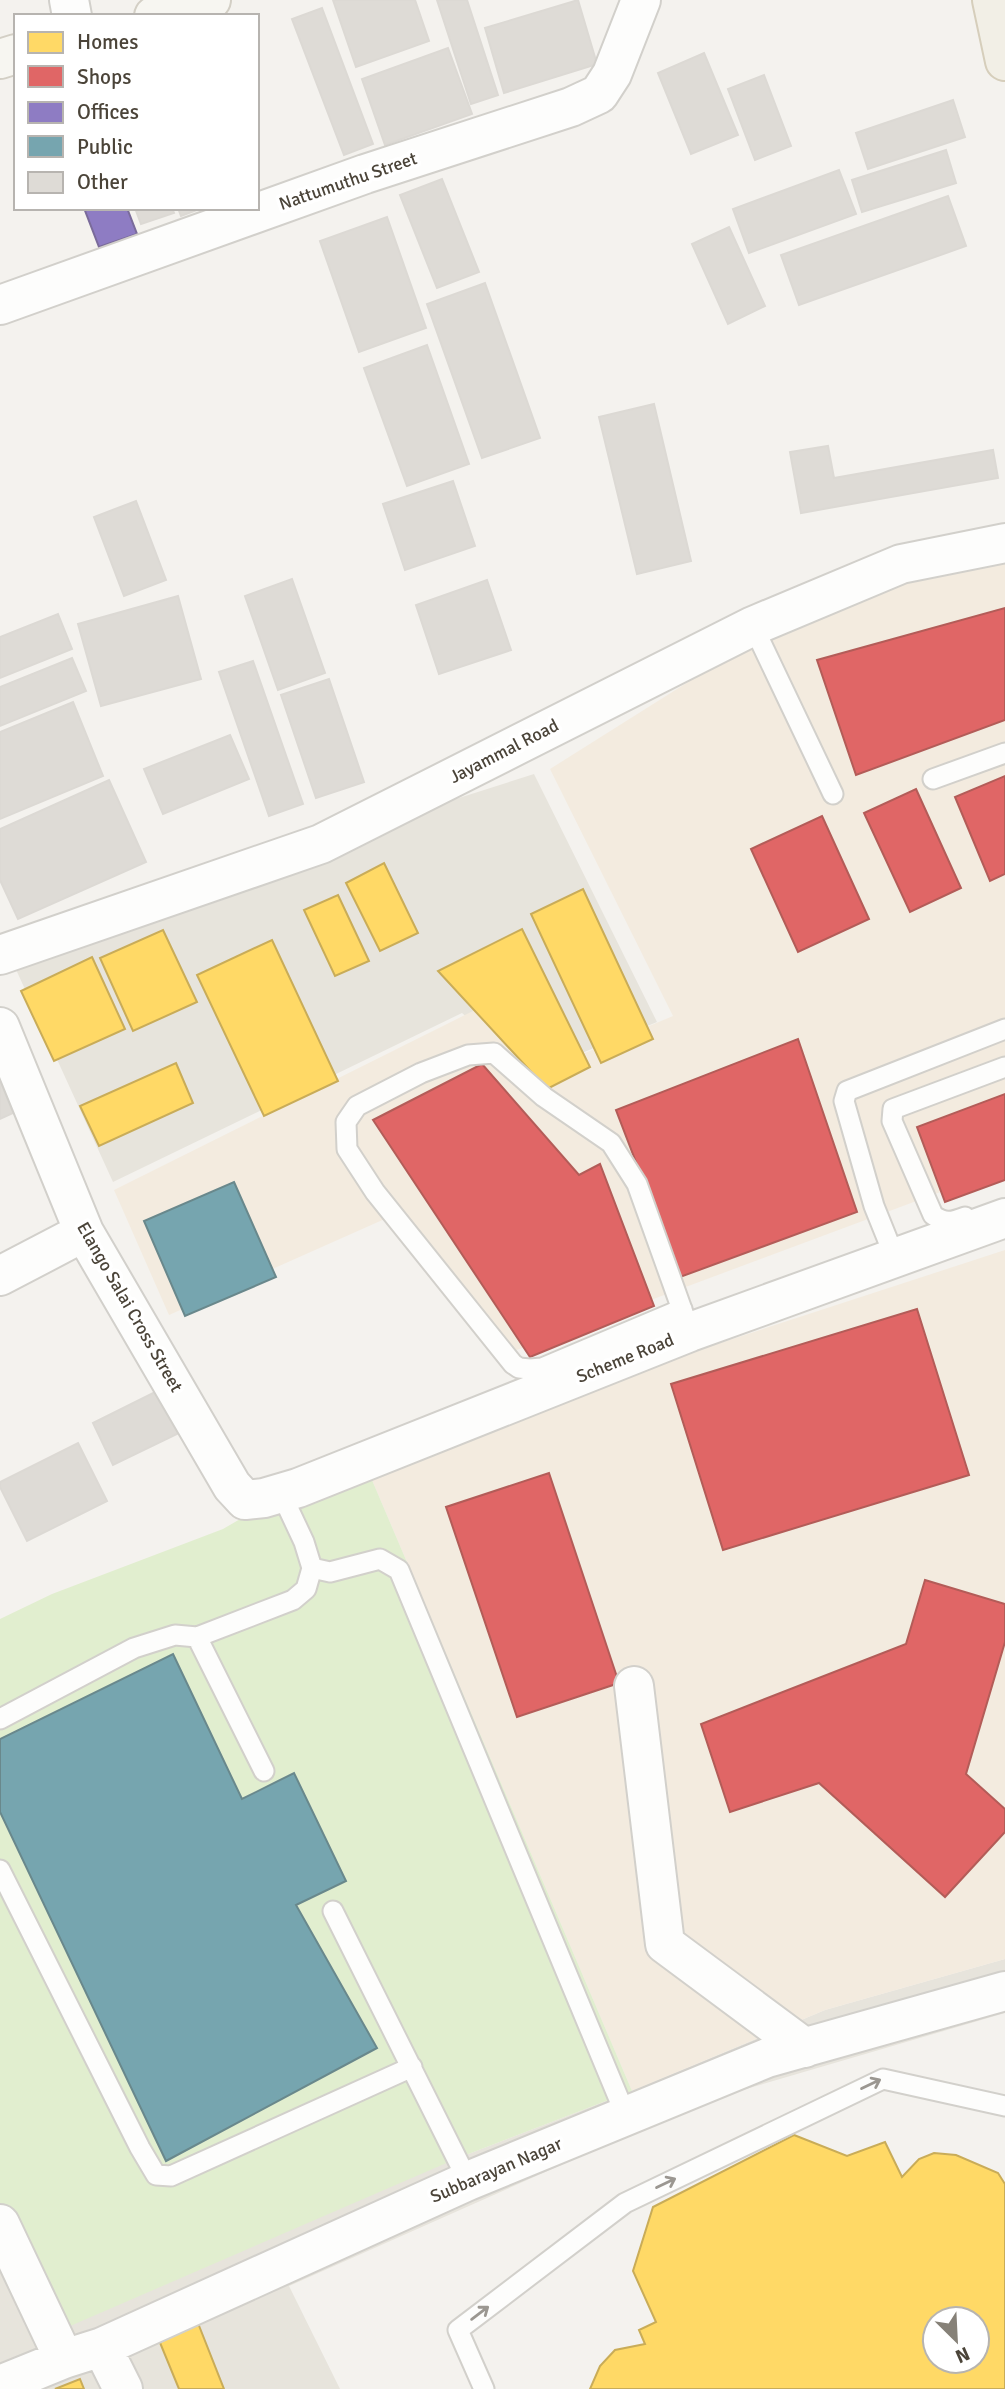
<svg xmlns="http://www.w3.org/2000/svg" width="1005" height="2389" viewBox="0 0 1005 2389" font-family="Signika,sans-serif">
  <rect width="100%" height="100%" fill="#f4f2ee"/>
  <path fill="#e7e4dc" d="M534,774L657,1022L531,1074L462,1013L113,1182L13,963L308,846Z
    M1005,1959V2013L705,2101L289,2286L340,2389H0V2206L458,2158L632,2091L825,2010Z"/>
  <path fill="#f3ebdf" d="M1005,545V1168L495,1358L387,1218L169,1315L114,1190L479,1008L547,1069L673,1016L550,769L796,614Z
    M1005,1250V1959L825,2010L632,2091L369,1473L668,1360Z"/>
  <path fill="#e1eecf" d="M369,1473L632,2091L458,2158L54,2333L0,2206V1619L52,1594L223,1529L254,1511Z"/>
  <path fill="#ffd966" stroke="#c9ac58" stroke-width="2" fill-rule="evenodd" d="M384,863L418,933L380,951L346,883Z
    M583,889L653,1039L601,1063L531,914Z
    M338,895L369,961L335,976L304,910Z
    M522,929L590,1067L547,1089L438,971Z
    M163,930L197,1002L133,1031L100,958Z
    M272,940L338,1081L264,1116L197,975Z
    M92,957L125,1029L54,1061L21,991Z
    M176,1063L193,1103L99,1146L80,1106Z
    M794,2135L847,2156L885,2142L902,2177L919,2159L934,2153L956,2155L998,2173L1005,2184V2389H590L600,2366L615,2350L645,2344L639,2330L656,2322L633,2271L653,2207ZM935,2319H977V2361H935Z
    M194,2313L224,2389H179L154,2328Z
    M80,2379L84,2389H55Z"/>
  <path fill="#e06666" stroke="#b35c58" stroke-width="2" d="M1005,608V720L856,775L817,660Z
    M1005,776V874L990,881L955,797Z
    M916,789L961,888L910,912L864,813Z
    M822,816L869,919L798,952L751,849Z
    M798,1039L857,1212L680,1277L616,1110Z
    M482,1064L579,1175L600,1164L654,1306L530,1357L373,1120Z
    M1005,1094V1180L945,1202L917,1127Z
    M917,1309L969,1475L723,1550L671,1384Z
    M549,1473L619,1683L517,1717L446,1507Z
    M925,1580L1005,1604V1642L966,1774L1005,1809V1832L945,1897L819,1783L730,1812L701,1724L906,1644Z"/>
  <path fill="#8e7cc3" stroke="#7a6b9a" stroke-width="2" d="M84,208H127L137,234L99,247Z"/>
  <path fill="#76a5af" stroke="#69888c" stroke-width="2" d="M234,1182L276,1277L185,1316L144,1221Z
    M173,1654L242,1799L294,1773L346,1881L296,1905L377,2048L166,2161L0,1812V1739Z"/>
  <path fill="#dedbd6" stroke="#dcd9d4" stroke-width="2" d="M333,0H415L429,41L356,67Z
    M437,0H467L498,95L471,104Z
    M578,0L597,64L504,93L485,28Z
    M322,8L373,144L344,155L292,19Z
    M448,48L472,114L385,145L362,79Z
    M704,53L738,135L691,154L658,73Z
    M764,75L791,146L755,160L728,89Z
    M953,100L965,137L868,169L856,133Z
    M946,150L956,183L862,212L852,180Z
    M839,170L856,214L749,253L733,209Z
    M442,179L479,272L437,288L400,195Z
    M948,196L966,246L799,305L781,255Z
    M135,208H172L174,213L141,224Z
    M178,208H202L181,216Z
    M387,217L426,328L359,352L320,241Z
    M729,227L765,306L728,324L692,244Z
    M485,283L540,438L482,458L427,304Z
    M427,345L469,464L407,486L364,368Z
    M654,404L691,561L637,574L599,417Z
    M828,446L834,478L993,450L998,478L801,513L790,452Z
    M453,481L475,546L405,570L383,504Z
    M136,501L166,580L124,596L94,517Z
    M292,579L325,673L278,690L245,596Z
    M487,580L511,650L439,674L416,605Z
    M178,596L201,679L101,706L78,624Z
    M58,614L72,649L0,678V637Z
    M72,658L86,691L0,726V687Z
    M253,661L303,804L269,816L219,672Z
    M329,679L364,782L316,798L281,695Z
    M73,702L103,776L0,819V732Z
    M230,735L249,779L163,814L144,769Z
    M109,780L146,862L18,919L0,880V829Z
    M0,1080L13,1113L0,1119Z
    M163,1388L183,1431L113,1465L93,1423Z
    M78,1443L107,1501L27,1541L0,1487V1482Z"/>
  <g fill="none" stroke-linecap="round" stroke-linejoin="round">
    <defs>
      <path id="lane" d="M753,626L833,794
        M933,779L1005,753
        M965,1217C952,1222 945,1224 933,1215L892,1121L893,1109L1005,1067
        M895,1258L874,1206L844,1101L847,1091L1005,1029
        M682,1309L542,1368L530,1369L519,1368L513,1364L375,1192L347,1149L346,1122L357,1106L421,1073L468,1055L494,1053L544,1097L611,1143L637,1184L690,1332
        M312,1568L330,1572L380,1559L399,1570L626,2116
        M0,1719L134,1648L175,1635L197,1637
        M264,1771L197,1637L293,1600L306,1589L312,1568L304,1542L281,1493
        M0,1870L140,2148L156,2175L171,2176L412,2067
        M333,1911L468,2181
        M484,2389L458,2330L625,2203L883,2079L1005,2106"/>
      <path id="street" d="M69,0L72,16
        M0,305L365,174L571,107L599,94L612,74L641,0
        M0,955L321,844L753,626L901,564L1005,543
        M0,1027L84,1232L232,1486L245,1500L264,1498L298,1488L690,1332L1005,1218
        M0,1276L84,1232
        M634,1686L665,1944L805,2048
        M0,2224L64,2359
        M102,2347L123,2389
        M0,2385L64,2359L102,2347L468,2181L767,2058L1005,1991"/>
      <path id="secondary" d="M154,16L211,0
        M0,59L16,54"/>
      <path id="primary" d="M992,0L1005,61"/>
    </defs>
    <use href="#lane" stroke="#d2d0cb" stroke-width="23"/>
    <use href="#street" stroke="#d2d0cb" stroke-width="42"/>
    <use href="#secondary" stroke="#d3cfc5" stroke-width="42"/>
    <use href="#primary" stroke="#d6cebb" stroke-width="42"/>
    <use href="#lane" stroke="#fdfdfc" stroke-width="19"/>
    <use href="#street" stroke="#fdfdfc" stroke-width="38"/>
    <use href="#secondary" stroke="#f7f6f1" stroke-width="38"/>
    <use href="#primary" stroke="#f2efe6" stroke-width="38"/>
  </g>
  <defs><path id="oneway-shaft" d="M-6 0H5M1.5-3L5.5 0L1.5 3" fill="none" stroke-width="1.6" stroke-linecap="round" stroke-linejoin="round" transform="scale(1.75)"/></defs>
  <g stroke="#9b9791">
    <use href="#oneway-shaft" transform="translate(871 2084) rotate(-26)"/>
    <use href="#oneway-shaft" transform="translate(666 2183) rotate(-26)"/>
    <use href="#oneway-shaft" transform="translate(480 2313) rotate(-37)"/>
  </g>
  <g text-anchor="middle" stroke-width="7" stroke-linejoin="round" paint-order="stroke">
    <g font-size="18" fill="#4b4439" stroke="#fff">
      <text transform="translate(348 181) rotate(-19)" y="6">Nattumuthu Street</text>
      <text transform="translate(504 751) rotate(-27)" y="6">Jayammal Road</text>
      <text transform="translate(130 1307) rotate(60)" y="6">Elango Salai Cross Street</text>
      <text transform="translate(625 1358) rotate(-22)" y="6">Scheme Road</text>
      <text transform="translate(496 2170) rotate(-23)" y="6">Subbarayan Nagar</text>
    </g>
  </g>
  <rect x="14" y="14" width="245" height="196" fill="#ffffff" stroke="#b7b4b0" stroke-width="2"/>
  <rect x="28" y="32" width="35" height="21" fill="#ffd966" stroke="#b7b4b0" stroke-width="2"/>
  <text x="77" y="49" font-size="21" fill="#4b4439">Homes</text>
  <rect x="28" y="66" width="35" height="21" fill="#e06666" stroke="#b7b4b0" stroke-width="2"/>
  <text x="77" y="84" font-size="21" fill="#4b4439">Shops</text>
  <rect x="28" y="102" width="35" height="21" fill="#8e7cc3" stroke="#b7b4b0" stroke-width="2"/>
  <text x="77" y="119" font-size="21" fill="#4b4439">Offices</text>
  <rect x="28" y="136" width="35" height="21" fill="#76a5af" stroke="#b7b4b0" stroke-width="2"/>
  <text x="77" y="154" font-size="21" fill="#4b4439">Public</text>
  <rect x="28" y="172" width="35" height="21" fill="#dedbd6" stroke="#b7b4b0" stroke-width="2"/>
  <text x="77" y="189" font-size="21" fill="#4b4439">Other</text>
  <g transform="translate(956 2340) rotate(156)"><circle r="33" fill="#ffffff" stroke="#b7b4b0" stroke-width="2"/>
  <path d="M0-5L12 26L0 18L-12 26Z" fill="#868178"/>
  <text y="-10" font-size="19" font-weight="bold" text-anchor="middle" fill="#4b4439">N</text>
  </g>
</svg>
